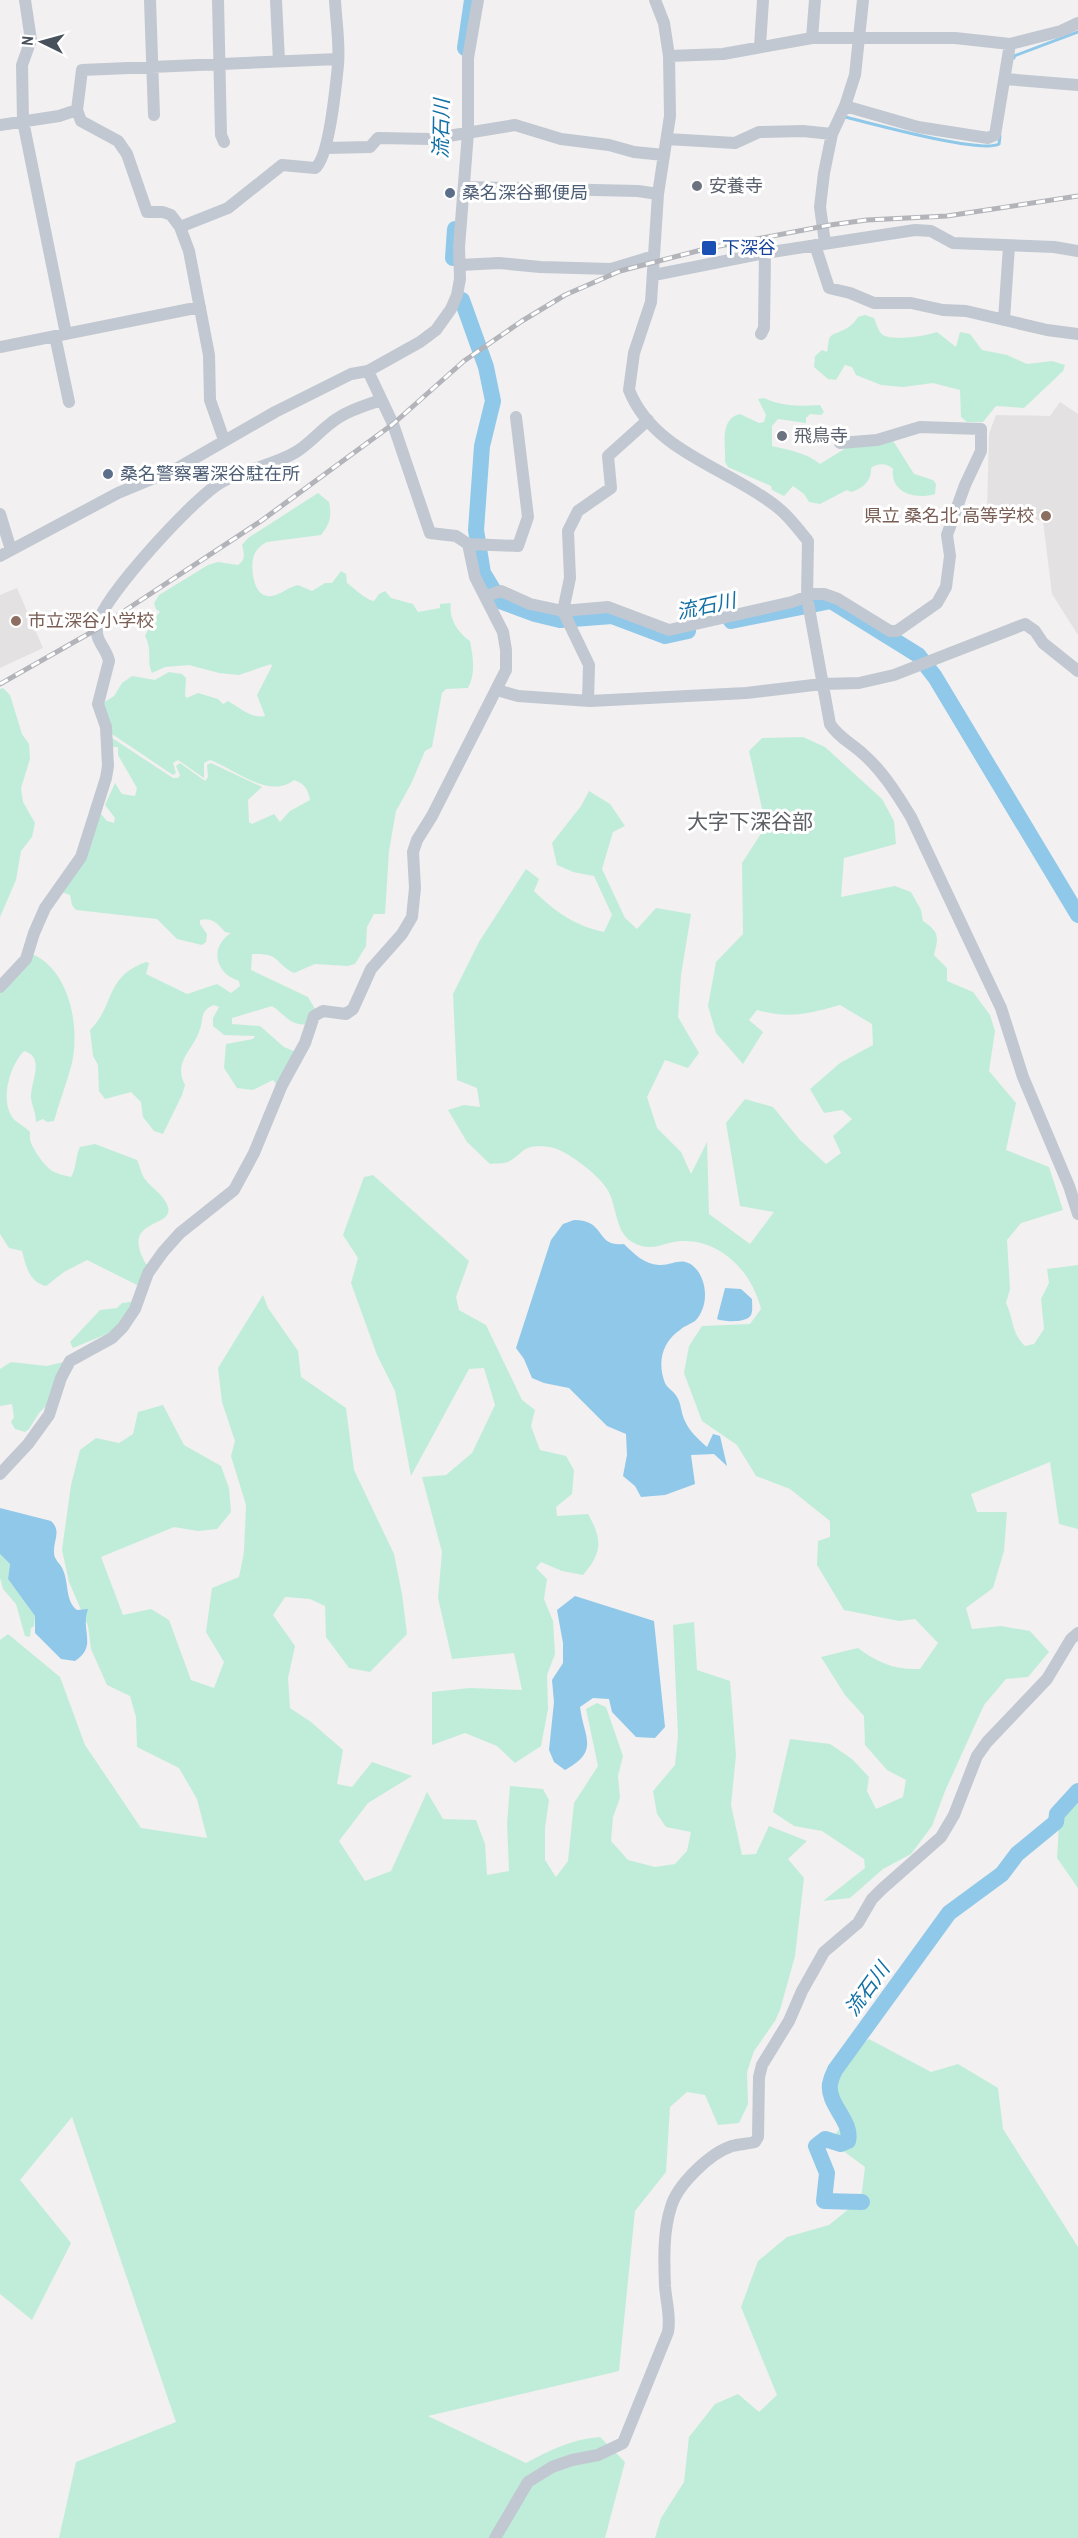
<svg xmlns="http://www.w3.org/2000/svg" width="1078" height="2538" viewBox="0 0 1078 2538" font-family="'Archivo Narrow','Noto Sans JP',sans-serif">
  <rect width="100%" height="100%" fill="#f2f0f0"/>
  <path fill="#e3e1e1" d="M1060,402L1078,414V635L1052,594L1043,521L987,511L989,434L996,415L1050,416Z
    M17,588L43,648L0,668V595Z"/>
  <path fill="#c0edd9" d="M865,315L874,318C876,322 878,332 883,335C893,341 926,336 937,332L956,347L960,332L970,334L982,350L1007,355L1027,364L1052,361L1065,365L1063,371L1024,408L996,406L983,422H967L961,417L960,390L933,383L903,387L881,385L856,375L852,367L845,365L836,380L828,379L814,367L815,356L822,350L827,352C828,348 828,341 830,337C835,331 848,333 858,317Z
    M764,398C782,407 801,406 820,405L824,412L821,415L810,414L806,418V423L778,419L772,426V446C789,450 807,453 820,464L846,448L892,439L914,474L933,480L936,484L935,494C915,500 890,493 893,469C887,463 878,463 871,468C872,480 863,489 851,492L847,490L820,504L809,502L804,494L793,486L784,496L772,490L771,486L728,467L725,462C726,445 719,419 740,414L759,423L764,422L766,415L758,399Z
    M318,493L329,502C332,517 330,524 321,535L267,542C261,545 257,549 254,555C250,567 253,594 267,596C277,598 288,587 298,585L312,591L325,583H332L341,571L346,574L347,583C354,588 366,600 374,601L379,594L385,591L391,598L413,604L418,612L440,608V604L451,603C448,618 458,633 470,641C473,658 476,672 468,688L446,689L442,693L432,747L425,751L411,784L396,811L389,851L385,914H374L367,927L366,946L355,964L347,966L315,964L294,973C273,962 281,953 252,954L251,970L308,997L315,1009L309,1024C290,1027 286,1015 272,1006L232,1018V1024L260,1026L284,1047L296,1052L277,1085L273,1080L253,1090L237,1088L224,1068L226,1044L253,1039L255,1036L224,1035L213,1026V1018L219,1007L214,1005C199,1010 204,1021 199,1032C192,1051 173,1062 185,1085L182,1095L163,1134L154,1131L143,1117L141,1102L131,1092L105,1099L99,1091L98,1065L93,1056L90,1030C116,1004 104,977 146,962L149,963L146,974L187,994L217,984L231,993L240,986L239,981C215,974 209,947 231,933L225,932C218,924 212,917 200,920V924L207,934L206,942L202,945L177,939L157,919L76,910L72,905L70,895L62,892L95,816L101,814L107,821L114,823L115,818L105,805L115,783L122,794L135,796L137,788L118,755V747H109V736L173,778H178L180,775L176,766L180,763L205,781L208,777L207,765L211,763L262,787L248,800L249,822L252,824L274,814L280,822L290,811L310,800C308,789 305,784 294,780C269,800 235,769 210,760L204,763V778L178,760L173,763L176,773L173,775L112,734L100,705L114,696L122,683L132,676L155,680L169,672L182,674L186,678L185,696L187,698L198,693L218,699L223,704L228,701C239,707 251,719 265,716L257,695L272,666L271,664L239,675L219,673L189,665L165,667L152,673C146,661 153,651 145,636L148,630L155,625L157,615L160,612L156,609L154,603L159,595L208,565L218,562L238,565C246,560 244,553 242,545L248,538Z
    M3,688L10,695L22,734L29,744L30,759L21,788L23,802L35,823L32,837L21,851L16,880L0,917V689Z
    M803,737L825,747L882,799L894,821L896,844L844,858L841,897L895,886L911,892L921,910L923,921C939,932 939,936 934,955L947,968V981L973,992L990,1015L995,1031L989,1071L1016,1103L1006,1150L1049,1167L1063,1210L1021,1223L1007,1240L1010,1289L1006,1303C1014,1319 1011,1333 1025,1346L1034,1344L1044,1329L1041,1299L1049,1283L1047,1269L1078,1265V1529L1059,1524L1050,1462L971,1494L977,1512H1007L1004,1551L993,1588L966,1608L972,1629L1001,1626L1030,1631L1049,1652L1028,1677L1006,1679L984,1705L945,1791L932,1826L911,1854L883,1869L850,1898L823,1901L865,1868L864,1859L822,1831L794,1826L773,1812L790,1739L830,1744L852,1759L869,1777L867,1791L876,1809L903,1797L906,1780L887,1770L865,1745L864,1716L845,1695L821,1657L858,1648C878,1663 895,1670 920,1669L938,1643L915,1619L899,1621L844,1610L817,1565L818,1541L830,1537V1521L790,1489L756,1476L737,1445L702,1421L684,1373L689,1346L702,1326L750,1324L761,1309C752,1272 721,1239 681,1241C663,1242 656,1252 636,1244C614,1235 618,1206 607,1189C599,1175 564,1148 549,1147C520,1144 527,1152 508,1162C503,1164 495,1163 490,1164L467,1142L448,1110L464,1105L480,1107L477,1088L457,1080L453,994L479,942L526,869L539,879L534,891C554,911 575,926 604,932L612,915L594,876L573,872L557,865L552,843L581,806L589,791L610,804L625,826L613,832L602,869L625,918L637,929L656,908L691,914L681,975L678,1017L699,1053L688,1068L665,1060L647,1097L657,1128L681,1152L691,1174L707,1142L709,1214L750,1244L774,1212L740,1206L726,1123L745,1099L773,1107L800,1140L826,1164L841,1153L833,1136L852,1119L842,1110L824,1113L810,1089L840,1063L873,1045L872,1024L840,1005C807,1014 790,1019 757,1010L749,1020L763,1032L743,1064L716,1033L708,1006L716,962L743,934L742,863L766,826L749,751L762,738Z
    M32,954C70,970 80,1027 72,1063C67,1083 59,1102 54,1121L47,1122L43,1119L36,1122C36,1113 32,1106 31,1098C30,1083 46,1057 24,1051C10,1065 0,1099 12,1117C16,1123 25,1126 30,1132C29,1143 32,1145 37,1154C48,1170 52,1173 71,1177C77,1167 75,1157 80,1147L95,1144L137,1160C140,1166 141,1173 144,1178C151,1188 164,1194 168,1207C174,1229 119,1217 146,1264L150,1265L141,1287L87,1260L64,1272L46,1286C29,1282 26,1266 22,1251L9,1248L0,1234V990Z
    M373,1175L469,1261L456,1297L459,1310L486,1325L522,1400L535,1410L531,1426L540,1450L566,1456L574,1470L572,1494L556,1507L557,1516L588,1514C603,1540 602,1553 583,1575L562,1571L541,1562L536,1568L547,1579L544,1599L553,1621L555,1654L547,1675L548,1709L541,1746L515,1763L497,1746L465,1733L432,1745V1692L470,1688L522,1690L514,1653L452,1659L438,1598L442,1552L422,1477L446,1475L472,1453L495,1405L484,1368L469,1369L411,1476L395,1391L377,1355L351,1283L358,1258L343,1235L364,1177Z
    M263,1295L268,1308L298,1351L301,1377L346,1408L354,1470L394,1554L402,1594L407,1634L370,1672L349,1668L326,1637L325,1606L310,1599L285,1597L273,1615L295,1646L288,1678L290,1708L311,1722L343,1750L337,1784L352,1787L372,1762L412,1776L368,1803L339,1841L365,1881L391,1871L427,1792L443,1819L476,1820L485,1844L487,1875L509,1871L507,1824L510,1786L543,1789L549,1800L545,1828V1860L556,1877L568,1861L574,1803L598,1766L586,1709L597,1703L606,1707L623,1756L618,1776L620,1798L613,1817L611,1841L628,1860L655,1867L675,1864L687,1851L691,1832L666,1827L657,1814L653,1791L675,1765L678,1736L673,1625L694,1622L697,1670L730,1681L736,1755L731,1805L742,1855L756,1854L769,1826L807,1841L788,1859L804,1878L795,1956L780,2010L775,2021L754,2051L747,2072L748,2104L739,2123L718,2125L705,2095L687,2092L670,2107L666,2172L635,2211L619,2371L428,2416L526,2463C550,2450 572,2439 600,2437L625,2462L605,2538H59L76,2462L176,2422L72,2117L20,2180L71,2243L32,2320L0,2294V1640L8,1634L60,1677L85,1745L141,1828L207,1838L197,1799L179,1768L137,1747L136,1717L130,1696L107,1685L91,1649L88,1626L69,1582L62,1550L71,1485L80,1450L96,1438L119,1443L133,1434L138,1412L163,1405L184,1445L221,1466L229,1488L231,1512L217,1529L198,1531L174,1527L101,1557L123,1615L151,1609L169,1620L191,1680L214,1688L224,1662L206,1632L212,1588L239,1577L244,1552L246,1505L231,1456L235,1441L222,1402L218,1368Z
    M137,1301L114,1331L73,1348L70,1342L100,1310L117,1308L122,1303Z
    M11,1362L47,1366L63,1362L49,1403L39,1413L29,1429L25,1432L15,1429L11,1422L14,1417L12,1404L0,1406V1369Z
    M0,1554L10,1564L8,1579L35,1616L34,1626L31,1628L30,1637L25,1636L16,1604L3,1589L0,1578Z
    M1078,1796V1888L1057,1858L1059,1825Z
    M869,2039L931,2072L958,2064L998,2088L1003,2129L1078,2247V2538H655L661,2518L684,2482L689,2437L715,2404L738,2394L759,2412L777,2395L741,2307L758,2261L787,2237L829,2225L861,2199L865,2167L830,2141L847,2119L831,2090L850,2052Z"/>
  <path fill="#8fc8e9" d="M574,1220C607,1220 594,1247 624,1244C634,1254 644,1264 659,1265C674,1266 683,1254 697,1270C708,1284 708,1308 695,1321C691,1324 684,1326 680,1330C662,1342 657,1363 665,1383C667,1388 674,1391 677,1397C681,1403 681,1412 684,1419C689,1431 697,1438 707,1447L713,1434L720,1436L727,1466L714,1454L691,1455L695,1484L665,1495L641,1497L635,1486L623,1476L627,1455L626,1434L607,1426L569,1388L544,1383L532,1378L524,1359L516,1348L551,1240L563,1224Z
    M725,1288L741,1289L752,1299C752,1303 753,1311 751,1315C747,1323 724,1322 717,1319Z
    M0,1508L51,1521C62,1531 53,1541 54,1553C54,1560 61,1564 63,1570C69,1583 65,1601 77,1610L88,1609C80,1631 98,1646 75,1661L61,1659L35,1633V1616L8,1579L10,1564L0,1554Z
    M575,1596L654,1621L665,1727L655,1738L636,1737L612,1712L609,1699L593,1698L580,1707C584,1738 600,1751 565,1770L554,1762L549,1750L554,1702L552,1680L563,1663V1643L557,1610Z"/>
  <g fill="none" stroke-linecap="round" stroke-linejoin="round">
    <path stroke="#8fc8e9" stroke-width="3" d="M1014,58V56L1078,32
      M845,117C870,123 981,154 999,144L1000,136"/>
    <path stroke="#8fc8e9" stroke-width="16" d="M465,48L472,0
      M453,258L455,229
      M462,300L486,367L493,401L482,446L476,530L483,573L500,601L535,614L560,620L612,616L665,636L688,631
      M731,621L831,601L918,655L935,677L1078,915
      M862,2202L824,2201L827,2173L816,2146L825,2139L841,2144L848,2141C853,2121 827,2105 830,2084C831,2079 833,2074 835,2070L949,1913L1002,1874L1017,1854L1056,1822L1057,1814L1078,1791"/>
    <path stroke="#c1c8d1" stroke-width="12" d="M25,0L31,40L22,65L23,121L66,334
      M150,0L154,115
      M218,0L221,135L224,142
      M276,0L279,61
      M655,0L664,23L669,56L670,116L658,194L651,302L634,353L629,390C654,453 729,468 777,507C789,516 798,529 808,541L807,597L830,724C838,737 851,743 862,753C882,770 897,794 911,817L1001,1008L1023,1077L1069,1186L1078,1214
      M812,38L815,0
      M760,46L763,0
      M669,56L723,54L812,38H955L1010,44
      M1005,79L1078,85
      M845,106L918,127L988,138L995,135L1010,44L1061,31L1078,23
      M0,125L59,116L77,110
      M667,139L735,143L759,132L803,131L832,134
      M326,148L370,147L378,138L430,139L515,125L561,139L609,145L634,152L664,155
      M465,187L638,191L658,194
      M180,227L228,208L282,165L315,168C329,158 336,85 338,65C340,44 336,21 335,0
      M825,243L820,207L824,173L832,134L845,106L855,75L863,0
      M815,245L829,288L850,293L874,303H911L943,310L966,311L1047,330L1078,334
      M460,265L499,263L540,267L611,269L654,256
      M654,275L765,253L915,230L931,231L953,243L1054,247L1078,251
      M1004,320L1009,246
      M761,334L764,328L765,253
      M55,336L69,402
      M0,347L200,307
      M224,440L210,400L209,355L189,251L180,227L171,215L163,212H147L127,154L118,141L81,121L77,110L82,70L338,59
      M0,514L11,550
      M468,544L518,546L528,517L516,417
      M0,556L118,493L176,469L275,412L351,374L368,371L420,342L436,330L451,309L457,295L460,279L459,247L468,133V58L478,0
      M486,596L501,591L530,604L563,611L608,607L669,630L792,602L813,594H824L838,599L890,631H897L937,603L946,587L950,556L947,535L965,485L981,451V429L920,427L877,440L840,443
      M497,690L518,696L590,701L746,693L822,684L859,683L894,675L1025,624L1035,631L1043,643L1078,671
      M588,701L589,665L563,611L570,578L568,531L578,511L611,488L608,456L648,420
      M0,987L26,959L34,933L45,908L81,857L106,778L108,766L106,727L98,704L109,661C106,646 93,641 98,623C105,595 193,499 220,483C244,469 273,466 296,452C309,444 319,432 331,423C346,411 364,406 381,400
      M0,1474L28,1444L49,1415L61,1378L70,1361L112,1338L123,1327L135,1309L148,1273L163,1252L180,1233L234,1190L254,1153L282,1085L305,1043L314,1016L323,1011L346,1014L353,1009L371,969L402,934L412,917L415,888L413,852L417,840L432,816L506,670V650L503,632L475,577L468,544L456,536L430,533L393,424L368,371
      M495,2538L528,2482L552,2467L572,2460L598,2455L623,2443L668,2332C671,2316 666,2302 665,2286C664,2261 663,2231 671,2207C677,2185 710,2153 732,2146C739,2144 747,2144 755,2142L758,2137L759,2077L762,2065L789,2021L802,1991L824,1952L858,1923L872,1899L882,1889L941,1837L954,1815L977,1756L987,1742L1047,1679L1071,1639L1078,1633"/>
    <defs>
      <path id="rail" d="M0,684L97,629L261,521L393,424L464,361L522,321L565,295L620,271L709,248L830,225L867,220L947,216L1078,196"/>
    </defs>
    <use href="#rail" stroke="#b2b4ba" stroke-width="5"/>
    <use href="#rail" stroke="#fff" stroke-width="3" stroke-dasharray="9" stroke-linecap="butt"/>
  </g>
  <g fill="#6b7280" stroke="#fff" stroke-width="2">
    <circle cx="697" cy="186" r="6"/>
    <circle cx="782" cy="436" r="6"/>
  </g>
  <g fill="#5c6f8a" stroke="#fff" stroke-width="2">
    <circle cx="450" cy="193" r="6"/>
    <circle cx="108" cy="474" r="6"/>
  </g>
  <rect fill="#1a4fb4" stroke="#fff" stroke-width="2" x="701" y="240" width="16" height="16" rx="3"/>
  <g fill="#8d6e63" stroke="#fff" stroke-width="2">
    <circle cx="1046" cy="516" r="6"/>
    <circle cx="16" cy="621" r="6"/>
  </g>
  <g text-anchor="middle" stroke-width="6" stroke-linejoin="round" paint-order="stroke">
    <g font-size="18" fill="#5b616d" stroke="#fff" text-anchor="start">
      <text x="709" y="192">安養寺</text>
      <text x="794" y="442">飛鳥寺</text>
    </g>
    <g font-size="18" fill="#4e5e75" stroke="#fff" text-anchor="start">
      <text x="462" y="199">桑名深谷郵便局</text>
      <text x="120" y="480">桑名警察署深谷駐在所</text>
    </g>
    <g font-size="18" fill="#164399" stroke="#fff" text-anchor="start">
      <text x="722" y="254">下深谷</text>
    </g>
    <g font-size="18" fill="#785e54" stroke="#fff" text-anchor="end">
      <text x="1034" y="522">県立 桑名北 高等学校</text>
      <text x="28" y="627" text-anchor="start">市立深谷小学校</text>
    </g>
    <g font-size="20" font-style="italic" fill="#1270a5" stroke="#fff">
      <text transform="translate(441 129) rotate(-89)" y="7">流石川</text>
      <text transform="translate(706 606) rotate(-12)" y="7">流石川</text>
      <text transform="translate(867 1989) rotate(-54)" y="7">流石川</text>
    </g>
    <g font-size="21" fill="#5c5f64" stroke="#fff">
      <text x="750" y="829">大字下深谷部</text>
    </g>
  </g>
  <g transform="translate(42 42) rotate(275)" stroke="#ffffff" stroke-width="4.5" paint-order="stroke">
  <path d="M0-4.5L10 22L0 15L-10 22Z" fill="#48505c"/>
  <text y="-9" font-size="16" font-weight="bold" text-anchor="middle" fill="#48505c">N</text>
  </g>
</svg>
